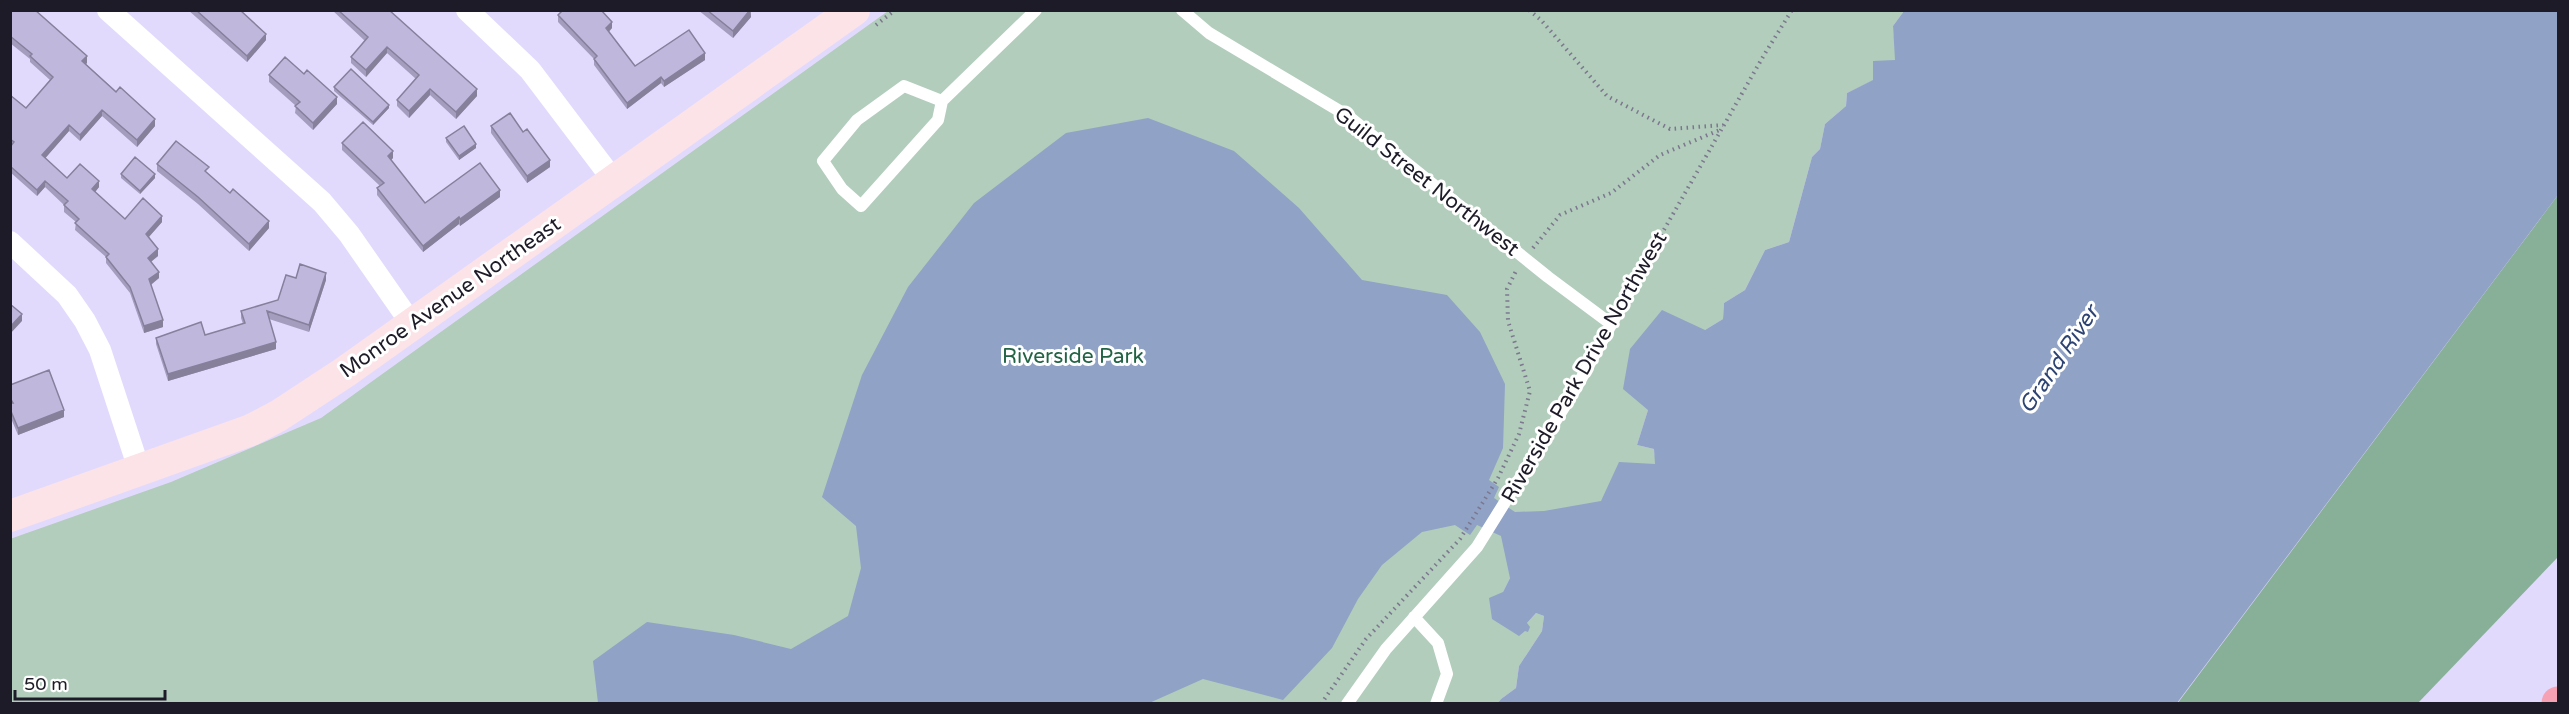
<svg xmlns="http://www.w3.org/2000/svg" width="2569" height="714" viewBox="0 0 2569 714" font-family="'Varela Round',sans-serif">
  <rect width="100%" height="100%" fill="#e2dafd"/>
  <path fill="#b2cdbc" d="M888,11H1904L1893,26L1896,61L1874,80L1847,93L1846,106L1825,124L1820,149L1812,157L1789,242L1765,250L1745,290L1724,303L1723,319L1705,330L1648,410L1637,445L1654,449L1656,464L1601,501L1510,578L1503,592L1527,623L1536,613L1544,616L1542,631L1519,666L1516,688L1501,699L1498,703H11L10,539L171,482L321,418Z"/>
  <path fill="#88b099" d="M2558,195V557L2418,703L2177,704Z"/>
  <path fill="#90a2c5" d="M1904,11H2558V195L2177,703H1498L1501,699L1516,688L1519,666L1542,631L1544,616L1536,613L1527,623L1530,627L1528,632L1525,631L1519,636L1492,619L1489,598L1503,592L1510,578L1501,536L1477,525L1470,535L1455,525L1422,532L1382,565L1358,599L1332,648L1283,700L1203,679L1147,704L598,703L593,661L647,622L734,635L791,649L848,616L861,568L856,526L822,497L862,375L908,287L974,203L1066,133L1148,118L1234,151L1299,208L1362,280L1447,295L1480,332L1505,384L1503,448L1489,480L1499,487L1494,498L1515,512L1544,511L1601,501L1619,462L1655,464L1654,449L1637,445L1648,410L1623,389L1630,349L1662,310L1705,330L1723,319L1724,303L1745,290L1765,250L1789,242L1812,157L1820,149L1825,124L1846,106L1847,93L1873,80V61L1895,60L1893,26Z"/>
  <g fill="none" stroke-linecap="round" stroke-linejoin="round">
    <path stroke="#7c778e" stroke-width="4" stroke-dasharray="1.5 4.5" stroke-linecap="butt" d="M1529,10L1541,20L1607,96L1670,129L1723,125
      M876,25L895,10
      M1661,235L1764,55L1792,10
      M1533,248L1560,215L1611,193L1660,155L1722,129
      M1321,704L1366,639L1460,539L1498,478L1519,434L1530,391L1508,321L1507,289L1516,271"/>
    <path stroke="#fff" stroke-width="12" d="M1182,10L1209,33L1348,116L1548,277L1611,324
      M904,86L942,101L938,120L861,206L842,189L823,161L857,120Z
      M942,101L1036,10
      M1414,617L1438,643L1447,674L1436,704
      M1347,704L1386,649L1477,547L1576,388L1654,247"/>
    <path stroke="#fff" stroke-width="22" d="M108,10L322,202L349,234L411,323
      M467,10L530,70L614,181
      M10,242L67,295L85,321L100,350L139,469"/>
    <path stroke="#fce3e8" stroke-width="32" d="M10,516L251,430L278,416L345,372L854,10"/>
    <path stroke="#f6a1b4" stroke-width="33" d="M2558,704V703"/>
  </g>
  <path fill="#a59dbe" d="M10,10L87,63L86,64L155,126L137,147L102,116L80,141L69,131L45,158L67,178L99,187L95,192L125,219L162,222L149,237L158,256L151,262L159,278L151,285L163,327L144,333L130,293L106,263V257L75,230L76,222L64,212V205L45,187L37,196L10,172V95L26,108L50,80L30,62V59L10,43Z
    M188,10H240L266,40L247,62Z
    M332,10H389L477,96L456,119L430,95L409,118L397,106V100L416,79L387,53L366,77L351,63V57L365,41Z
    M698,10H751V17L733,38Z
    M603,12L612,28L609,32L635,66L705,60L664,87L661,83L627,109L594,65V59L558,22V15Z
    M269,75L337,104L313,130L295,113L296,106L269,82Z
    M334,87L389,108L373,125L334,91Z
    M491,126L523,132L550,167L527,183L491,133Z
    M446,138L476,148L459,160L446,142Z
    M342,143L393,158L391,160L425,203L500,197L460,226L459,224L423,252L377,195V188L380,186L342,150Z
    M157,164L208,174L269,228L249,251L198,204L157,171Z
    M121,174L155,178L140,194L121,178Z
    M296,278L326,280L309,332L269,319L276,349L168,381L156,344V338L205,335L243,324L241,318V311L278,300Z
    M10,385L64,417L18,435L10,416Z"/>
  <path fill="#86809b" d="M750,10L751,17L733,38V31Z
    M612,22V28L606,34V28Z
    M266,34V40L247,62V56Z
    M387,47V53L366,77V70Z
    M705,53V60L664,87V81Z
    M87,56V63L82,68V61Z
    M661,77V83L627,109V103Z
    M430,89V95L409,118V111Z
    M477,89V96L456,119V112Z
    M337,97V104L313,130V123Z
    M389,105V108L373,125V122Z
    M102,110V116L80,141V135Z
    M155,119V126L137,147V140Z
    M69,125V131L42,162V155Z
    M476,144V148L459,160V156Z
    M393,151V158L388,163V156Z
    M550,160V167L527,183V176Z
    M155,174V178L140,194V191Z
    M45,181V187L37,196V190Z
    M99,181V187L92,196V189Z
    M500,190V197L460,226V219Z
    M162,216V222L146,240V234Z
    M459,217V224L423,252V246Z
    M269,221V228L249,251V244Z
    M158,249V256L148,264V258Z
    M159,272V278L149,286V279Z
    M326,273V280L309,332V325Z
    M22,314V321L10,334V327Z
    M163,320V327L144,333V326Z
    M276,342V349L168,381V374Z
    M64,410V417L18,435V428Z"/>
  <path fill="#c0b7dd" stroke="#86809b" stroke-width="1.5" d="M10,10H35L87,56L82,61L116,92L120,87L155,119L137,140L102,110L80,135L69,125L42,155L67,178L80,164L99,181L92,189L125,219L143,198L162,216L146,234L158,249L148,258L159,272L149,279L163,320L144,326L130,287L106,257L109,254L75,223L79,219L64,205L68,201L45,181L37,190L10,166V147L14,142L10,139V95L26,108L53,77L30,56L32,54L10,36Z
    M196,10H240L266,34L247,56Z
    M338,10H389L477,89L456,112L430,89L409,111L397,100L419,75L387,47L366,70L351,57L368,37Z
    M563,10H601L612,22L606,28L635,66L689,30L705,53L664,81L661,77L627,103L594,59L597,56L558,15Z
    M707,10H750L733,31Z
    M285,57L304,74L307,70L337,97L313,123L295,106L300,102L269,75Z
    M351,69L389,105L373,122L334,87Z
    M510,113L523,132L527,129L550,160L527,176L491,126Z
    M363,122L393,151L388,156L425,203L480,163L500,190L460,219L459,217L423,246L377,188L384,183L342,143Z
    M464,126L476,144L459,156L446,138Z
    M176,141L209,167L205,171L230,193L233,189L269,221L249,244L198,197L157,164Z
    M135,157L155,174L140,191L121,174Z
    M300,264L326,273L309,325L267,311L276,342L168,374L156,338L201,322L205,335L245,323L241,311L278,300L286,275L296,278Z
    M10,304L22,314L10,327Z
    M49,370L64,410L18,428L10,409V403H13L10,398V385Z"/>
  <g text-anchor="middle" stroke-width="6" stroke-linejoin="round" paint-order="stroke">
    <g font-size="21" fill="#1e1b28" stroke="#fff">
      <text transform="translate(1427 181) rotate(38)" y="7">Guild Street Northwest</text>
      <text transform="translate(450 297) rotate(-35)" y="7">Monroe Avenue Northeast</text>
      <text transform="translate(1584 367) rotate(-60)" y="7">Riverside Park Drive Northwest</text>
    </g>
    <g font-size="21" fill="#216344" stroke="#fff">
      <text x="1073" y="363">Riverside Park</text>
    </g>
    <g font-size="22" font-style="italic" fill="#2d4473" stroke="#fff">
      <text transform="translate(2058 359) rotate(-56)" y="8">Grand River</text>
    </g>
  </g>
  <rect width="2569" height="714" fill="none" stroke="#1e1b28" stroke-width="24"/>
  <path d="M15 690v9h150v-9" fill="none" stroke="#1e1b28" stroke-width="3"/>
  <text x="24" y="690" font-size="18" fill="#1e1b28" stroke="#ffffff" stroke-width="4.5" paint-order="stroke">50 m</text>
</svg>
